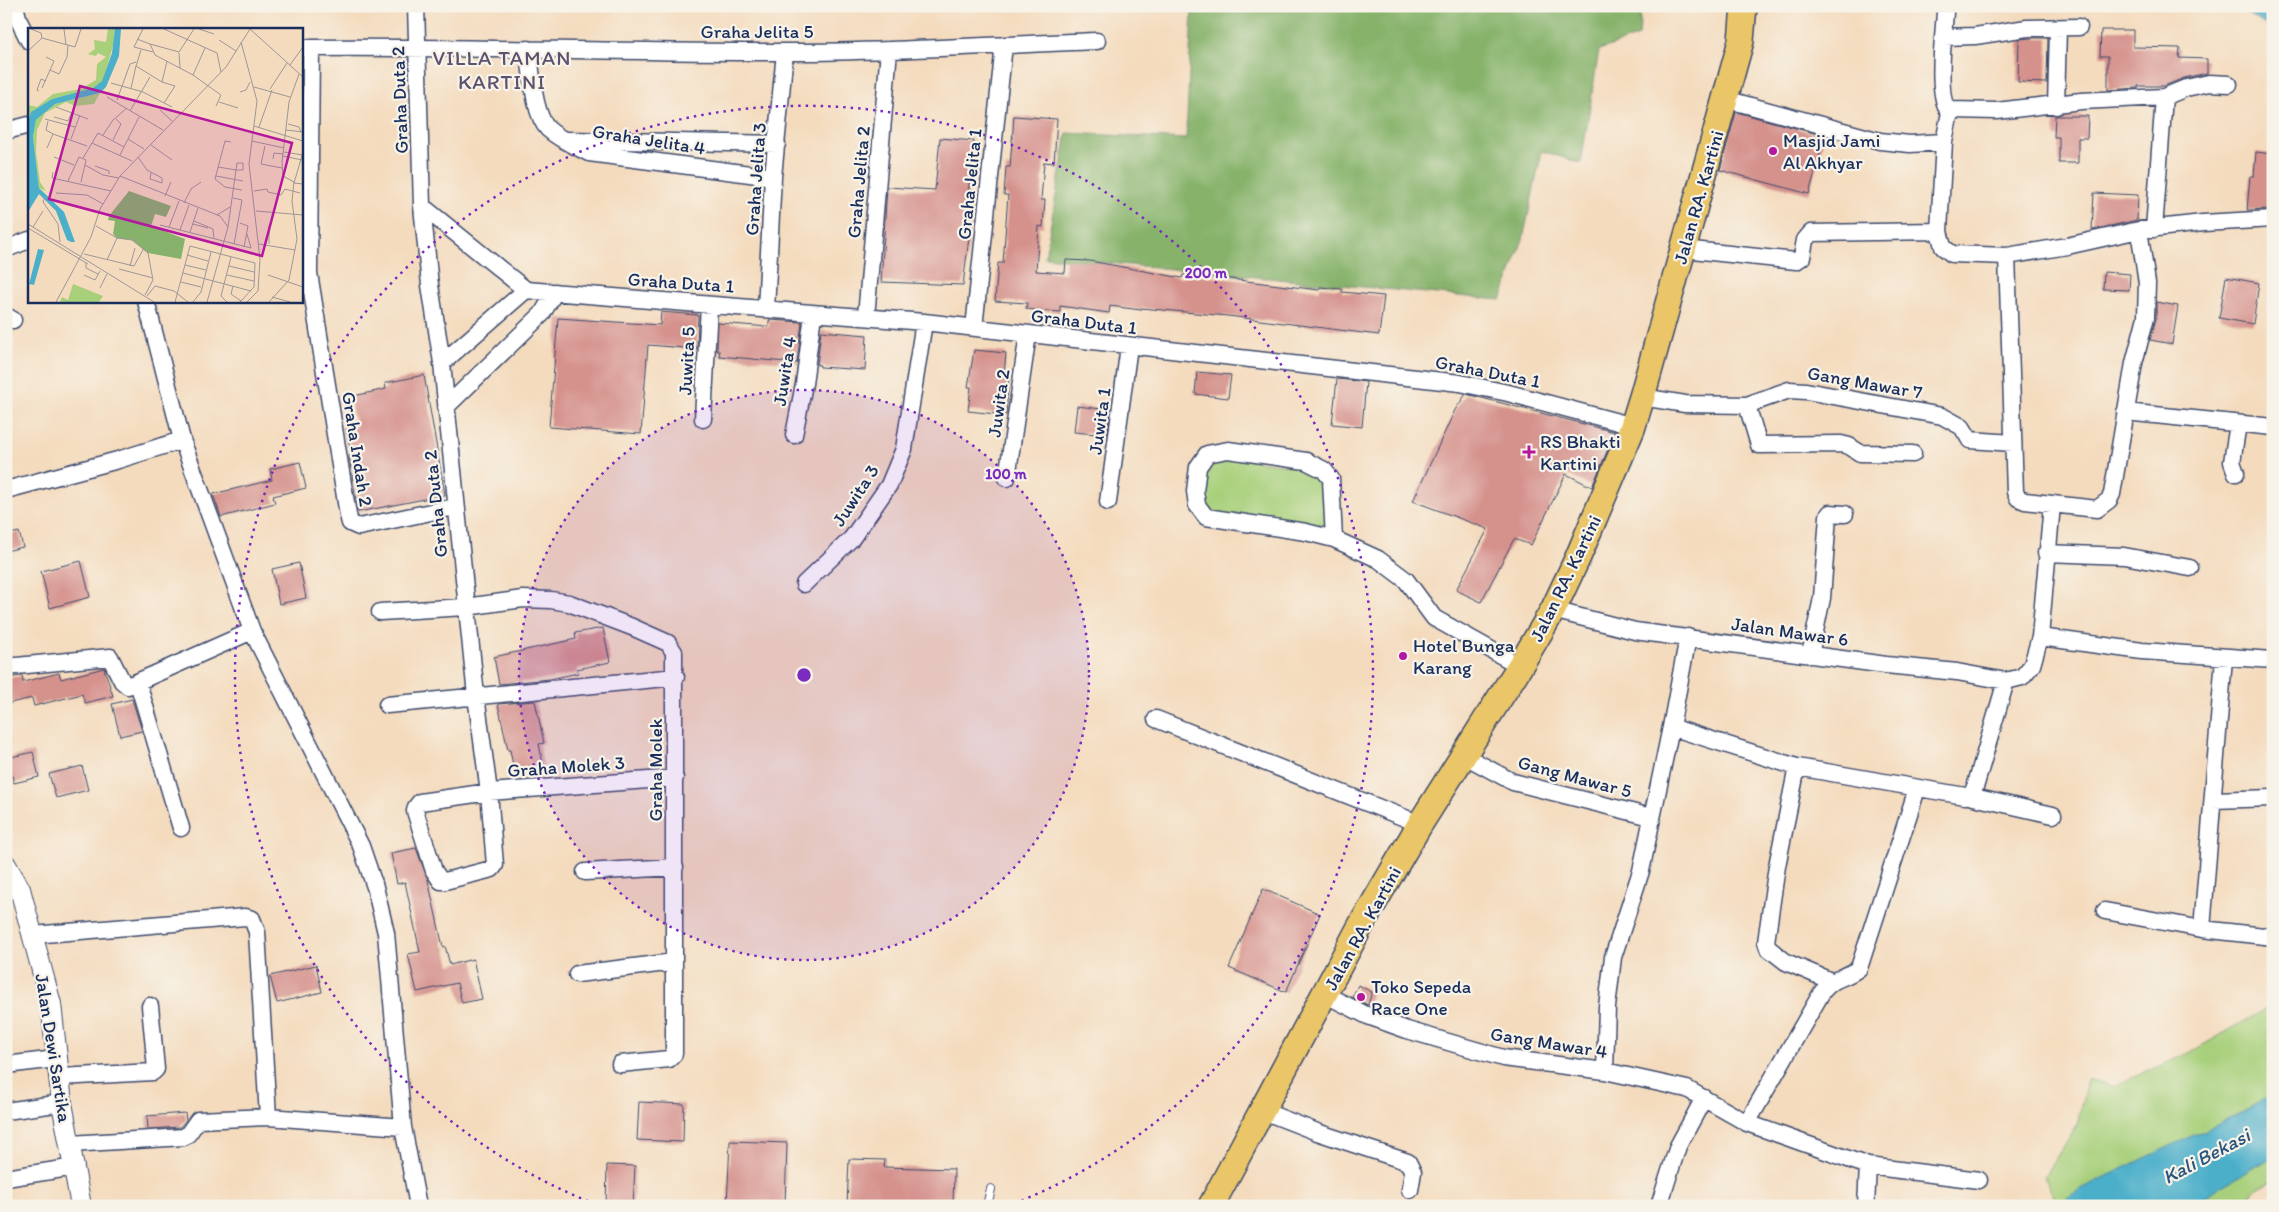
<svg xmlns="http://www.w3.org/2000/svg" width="2279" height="1212" viewBox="0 0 2279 1212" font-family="Itim,sans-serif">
  <rect width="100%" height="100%" fill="#f7f3e8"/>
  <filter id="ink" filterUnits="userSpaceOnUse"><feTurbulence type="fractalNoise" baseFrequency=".02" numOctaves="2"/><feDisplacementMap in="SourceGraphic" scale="10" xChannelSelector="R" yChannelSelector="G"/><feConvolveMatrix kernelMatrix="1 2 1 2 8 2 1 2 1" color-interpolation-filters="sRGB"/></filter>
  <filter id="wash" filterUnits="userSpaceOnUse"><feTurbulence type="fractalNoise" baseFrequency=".0096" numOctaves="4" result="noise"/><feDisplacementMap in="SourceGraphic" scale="20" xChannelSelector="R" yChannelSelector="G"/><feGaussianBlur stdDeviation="1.12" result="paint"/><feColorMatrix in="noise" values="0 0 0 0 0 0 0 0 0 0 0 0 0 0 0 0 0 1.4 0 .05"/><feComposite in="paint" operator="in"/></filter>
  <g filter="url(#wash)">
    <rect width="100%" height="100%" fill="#f4dbbe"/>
    <path fill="#a8d07b" stroke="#62806c" d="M1207,454L1324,470L1334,539L1206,517L1195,491Z
      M2273,1005V1095C2202,1134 2128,1165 2057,1204L2044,1177L2077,1125L2087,1079L2113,1086L2189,1053Z
      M2273,1156V1181L2259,1188L2238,1206H2188Z"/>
    <path fill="#86b26b" stroke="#507064" d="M1180,6H1641L1639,36L1599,50L1581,163L1542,151L1523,239L1501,300L1045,257L1067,133L1186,139L1192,11Z"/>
    <path fill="#4bafca" stroke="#336f94" d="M2237,6H2273V30Z
      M2273,1095V1156L2188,1206H2055L2082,1188L2244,1111Z"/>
    <g id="blocks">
      <path fill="#d5918c" d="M2101,30H2133V47L2180,48L2179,58L2207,59V73L2184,78L2164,86H2138V88L2108,90V56H2100Z
        M2033,38H2048L2047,83L2018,82L2019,39Z
        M1736,112L1825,136L1809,194L1720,170Z
        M1014,116L1057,119L1054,163L1044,162L1041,200H1045L1043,227L1039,226L1036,271L1065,273L1066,260L1090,261L1182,278L1183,275L1206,276L1319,290L1320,287L1342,289V292L1384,296L1379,335L1228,316L1141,308V310L1110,306L1109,313L1060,306V312L1026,309L1027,303L995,301L998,263H1003L1008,195H1004L1006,167H1010Z
        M2055,116H2088L2087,138H2078V163H2059V137H2054Z
        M940,138L974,141L965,221L971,222L963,285L881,282L887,187L935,190Z
        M2256,152L2273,154V176L2268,209L2247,210L2250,176H2254Z
        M2094,193L2138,195L2137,220L2092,230Z
        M2104,272L2130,274L2129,290L2103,289Z
        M2226,277L2259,283L2253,324L2219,318Z
        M2156,302L2178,306L2172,344L2150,340L2156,319Z
        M661,312L698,315L697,349L648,345L641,434L549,427L558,318L660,325Z
        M769,320L802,322L797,363L719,356L720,351H717L718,323L769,327Z
        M821,331L867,335L865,370L820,367V365H817Z
        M974,350L1006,353L1004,375H1009L1006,415L968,411L971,387H968Z
        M1197,372L1231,375L1228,398L1195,394Z
        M424,375L445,495L358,512L349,456H352L346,429L356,427L349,397L386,389L385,383Z
        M1337,379L1366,382L1362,427L1332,424Z
        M1466,394L1615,432L1592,487L1566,474L1531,545L1514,539L1481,602L1456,590L1488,529L1413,501L1455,410Z
        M1077,406L1110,410L1107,435L1074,432Z
        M300,462L306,488L273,496L275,503L221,517L213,494L272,480L270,469Z
        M19,532L23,547L6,551V535Z
        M81,561L90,597L50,608L41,571Z
        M299,563L306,598L279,604L272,569Z
        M603,628L610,662L577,669L578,673L550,679L499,684L494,657L576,639L575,633Z
        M104,668L113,696L85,703L82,694L34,706L32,698L6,704V678L22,676L23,682L59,673L61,679Z
        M132,699L142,731L120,736L112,704Z
        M535,701L544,743L539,744L544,769L515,775L510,750H508L498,704Z
        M33,752L39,777L14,783L7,758Z
        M82,766L88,790L56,798L49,774Z
        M416,848L428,880L443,947L445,946L450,965L473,959L482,999L462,1003L457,983L417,992L408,954L420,952L405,882L397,884L391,853Z
        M1263,889L1320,914L1286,992L1229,968Z
        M316,965L322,992L277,1003L270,976Z
        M1358,985L1372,992L1368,1005L1352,997Z
        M639,1102L684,1104L683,1142L637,1140Z
        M185,1113L186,1120L180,1127L148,1129L147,1116Z
        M730,1141L787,1143L785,1206H727Z
        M849,1159L885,1160L884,1167L954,1169L953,1206H847Z
        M607,1165L635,1166L633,1206H606Z"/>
    </g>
  </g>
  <g filter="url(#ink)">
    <use href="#blocks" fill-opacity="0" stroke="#3c496c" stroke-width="1"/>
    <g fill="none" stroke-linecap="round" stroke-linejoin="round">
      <defs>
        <path id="service" d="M987,1206L991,1189"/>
        <path id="minor" d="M15,6L19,21L29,41
          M416,6L422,206L430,285L442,363L476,696L489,792L495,865L492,869L445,881H441L434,871L415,811L416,807L420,802L489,792L675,778
          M1945,12C1944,31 1935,100 1950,112
          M1943,37L1975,36L2027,28L2079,27
          M301,48C463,46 624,53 785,52C889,52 993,45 1097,41
          M311,48L309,273L348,515L350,523L359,527L455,507
          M528,49C532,71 533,113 548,129C560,140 575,146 589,153L773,177
          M1725,99L1880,141L1910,144L1944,142
          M2056,106L2058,28
          M6,131L29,125
          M567,140L777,144
          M422,206L526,290L924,322L1460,383L1508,393L1633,426
          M2154,229L2164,97
          M1939,231L1944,142L1950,112L1952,110L1997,111L2081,101L2164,97L2186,88L2209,83L2229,84
          M6,249L29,240
          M1683,249L1796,261L1802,257L1805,240L1811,233L1939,231L1943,247L1952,254L2007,256L2067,246L2139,230L2203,223L2273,219
          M2007,256L2015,492L2018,498L2025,501L2097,509L2109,500L2112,494L2134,363L2146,317L2147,283L2139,230
          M146,301L182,440L252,631L361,846L375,887L386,933L403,1127L418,1206
          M766,309L773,177L785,52
          M6,316L13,320
          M866,317L889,50
          M974,328L1004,45
          M442,363L526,290
          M1642,397L1685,404L1747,405L1789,390L1806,391L1942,416L1962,427L1970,440L2013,443
          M1747,405L1759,445L1841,444L1849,446L1860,453L1913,454
          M446,407L542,314L555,292
          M2125,412L2273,427
          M703,419L709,305
          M794,435L804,384L813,314
          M2236,473L2232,462L2238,424
          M1007,478L1028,334
          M6,490L118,460L182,440
          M1108,502L1129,346
          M1334,539L1331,479L1324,470L1306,461L1228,450L1207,454L1198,467L1195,491L1197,505L1206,517L1306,532L1334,539L1378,559L1406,580L1434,618L1520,666
          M2046,553L2124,556L2190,568
          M804,584L852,538L889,485L904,449L924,322
          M1553,610L1635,631L1886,665L1957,672L2006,681L2022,677L2032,665L2040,637L2052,505
          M380,612L466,607L523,599L551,600L569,603L632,627L668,643L674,652V1054L669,1059L620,1064
          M1688,637L1671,727L1797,767L1965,796L1972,794L1976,784L2006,681
          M2040,637L2142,651L2273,660
          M1810,655L1822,598L1828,516L1830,513L1845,514
          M6,667L110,657L122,681L128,686L252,631
          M138,683L181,828
          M387,705L676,677
          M1156,719L1420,824
          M1463,755L1513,782L1651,817
          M1797,767L1777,866L1766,942L1768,948L1786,962L1831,981
          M1969,796L2053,815
          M2213,800L2273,798
          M585,872L675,867
          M2105,911L2202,929L2273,937
          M2202,929L2224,658
          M33,935L245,917L252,919L257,932L268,1117
          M577,974L674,962
          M1326,995L1368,1016L1407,1030L1503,1058L1605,1071L1687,1089L1747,1123L1868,1166L1979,1180
          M6,1065L56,1059
          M1605,1071L1607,1007L1613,957L1641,871L1671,727
          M60,1077L153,1072L156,1069L150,1006
          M6,1111L62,1103
          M1263,1111L1317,1132L1408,1162L1413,1172L1410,1190
          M1747,1123L1822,992C1836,975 1844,980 1859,968L1917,789
          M70,1144L184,1137L188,1134L198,1120L268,1117L403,1127
          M6,1178L75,1167
          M1659,1206L1678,1146L1704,1098
          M1866,1206L1868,1166"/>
        <path id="tertiary" d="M6,865L20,889L51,1004L62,1103L81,1206"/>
        <path id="primary" d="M1211,1206L1361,925L1420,824L1520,666L1553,610L1578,557L1632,429L1642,397L1741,41L1744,6"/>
      </defs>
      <use href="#service" stroke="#3c496c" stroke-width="10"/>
      <use href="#minor" stroke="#3c496c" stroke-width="19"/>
      <use href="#tertiary" stroke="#3c496c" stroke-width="22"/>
      <use href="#primary" stroke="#3c496c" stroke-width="28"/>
      <use href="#service" stroke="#fff" stroke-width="8"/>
      <use href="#minor" stroke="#fff" stroke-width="16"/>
      <use href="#tertiary" stroke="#fff" stroke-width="20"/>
      <use href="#primary" stroke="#eac669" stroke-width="25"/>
    </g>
  </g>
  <circle cx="804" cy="675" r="285" fill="#7b2cbf" fill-opacity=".12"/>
  <g fill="none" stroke="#7b2cbf" stroke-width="2.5" stroke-dasharray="2.5 5">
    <circle cx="804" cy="675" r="285"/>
    <path d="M595 1204A569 569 0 1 1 1013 1204"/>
  </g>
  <g fill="#b5179e" stroke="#f7f3e8" stroke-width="2">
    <circle cx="1773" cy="151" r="5"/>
    <path d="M1526.5 444.5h5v5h5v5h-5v5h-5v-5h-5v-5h5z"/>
    <circle cx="1403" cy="656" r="5"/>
    <circle cx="1361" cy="997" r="5"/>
  </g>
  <g text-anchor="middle" stroke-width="4.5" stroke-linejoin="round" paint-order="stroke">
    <g font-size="19" fill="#1b2f5e" stroke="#f7f3e8">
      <text x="757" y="38">Graha Jelita 5</text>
      <text transform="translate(399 100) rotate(-92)" y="7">Graha Duta 2</text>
      <text transform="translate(649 139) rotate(9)" y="7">Graha Jelita 4</text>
      <text transform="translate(755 179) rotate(-86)" y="7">Graha Jelita 3</text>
      <text transform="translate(858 182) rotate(-85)" y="7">Graha Jelita 2</text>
      <text transform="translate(969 184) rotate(-84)" y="7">Graha Jelita 1</text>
      <text transform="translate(1698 197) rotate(-74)" y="7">Jalan RA. Kartini</text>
      <text transform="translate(681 282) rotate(4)" y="7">Graha Duta 1</text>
      <text transform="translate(1084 321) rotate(7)" y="7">Graha Duta 1</text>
      <text transform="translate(686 361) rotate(-87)" y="7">Juwita 5</text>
      <text transform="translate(784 371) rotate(-81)" y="7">Juwita 4</text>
      <text transform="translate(1488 371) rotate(11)" y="7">Graha Duta 1</text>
      <text transform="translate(1865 382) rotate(10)" y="7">Gang Mawar 7</text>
      <text transform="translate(998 403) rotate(-82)" y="7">Juwita 2</text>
      <text transform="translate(1099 421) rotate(-82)" y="7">Juwita 1</text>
      <text transform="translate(358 449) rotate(81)" y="7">Graha Indah 2</text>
      <text transform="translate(855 495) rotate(-57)" y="7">Juwita 3</text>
      <text transform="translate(435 504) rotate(-96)" y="7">Graha Duta 2</text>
      <text transform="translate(1565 578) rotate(-64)" y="7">Jalan RA. Kartini</text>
      <text transform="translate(1790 631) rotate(8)" y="7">Jalan Mawar 6</text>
      <text transform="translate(566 766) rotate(-4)" y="7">Graha Molek 3</text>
      <text transform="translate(655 770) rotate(-90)" y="7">Graha Molek</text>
      <text transform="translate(1575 776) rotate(15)" y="7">Gang Mawar 5</text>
      <text transform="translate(1362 928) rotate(-61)" y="7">Jalan RA. Kartini</text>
      <text transform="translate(1549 1042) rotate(9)" y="7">Gang Mawar 4</text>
      <text transform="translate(54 1048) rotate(81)" y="7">Jalan Dewi Sartika</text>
    </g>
    <g font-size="19" fill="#1b2f5e" stroke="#f7f3e8" text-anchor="start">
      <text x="1783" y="147">Masjid Jami<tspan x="1783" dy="22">Al Akhyar</tspan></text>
      <text x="1540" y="448">RS Bhakti<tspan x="1540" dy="22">Kartini</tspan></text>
      <text x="1413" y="652">Hotel Bunga<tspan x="1413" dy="22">Karang</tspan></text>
      <text x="1371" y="993">Toko Sepeda<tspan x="1371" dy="22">Race One</tspan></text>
    </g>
    <g font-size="20" font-style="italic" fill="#29557e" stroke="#f7f3e8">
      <text transform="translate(2206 1156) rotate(-28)" y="7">Kali Bekasi</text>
    </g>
    <g font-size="21" letter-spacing="1" fill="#5c516e" stroke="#f7f3e8">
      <text x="502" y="65">VILLA TAMAN<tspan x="502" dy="24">KARTINI</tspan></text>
    </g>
  </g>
  <g transform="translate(28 28)">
    <rect width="275" height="275" fill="#f4dbbe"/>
    <path d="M80,1H87L86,14L75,53L65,60L24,71L3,84L0,93V77L9,79L25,66L53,61L68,52L69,36L78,29L70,25L68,28L60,26L67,21L66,12L78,14ZM72,65L66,76L47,78L38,74L17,85L9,102L8,124L12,154L18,163L11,160L5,109L8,92L27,76ZM45,256L75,268L71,274H32L34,269L40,272Z" fill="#a8d07b"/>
    <path d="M101,163L143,178L138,189L127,186L123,198L157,211L153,231L120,225L104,212L89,210L85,206L87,193L80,192L81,188Z" fill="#86b26b"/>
    <path d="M87,1H93L91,28L78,59L72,65L27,76L8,92L5,109L11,160L36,184L47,214H43L39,212L28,183L11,166L0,184V93L3,84L24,71L65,60L74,53L84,25ZM10,221L16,222L6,257L1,256Z" fill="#4bafca"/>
    <path fill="none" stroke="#9d9698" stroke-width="1" d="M3,1L13,5L14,10M36,1L38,17M115,1L106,19L125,24M136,1L189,25L193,44M171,1L186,6M222,1L275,49M109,11L122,16L127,27L165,47L193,67L188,78M191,12L208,23M213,14L229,73L221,136L232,231L230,263L219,274M122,16L151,24L166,1M113,22L108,38L134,54L139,33M0,23L14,10L47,19L53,1M151,25L152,40M262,37L275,19M22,42L31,46L39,29L40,17M165,47L177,20M134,54L147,58L136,75M83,55L115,64L144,79M226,59L262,69M14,60L26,33L18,29M103,60L108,38M242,61L259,35M11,63L9,62L13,51L18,53M212,64L218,62L222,54M79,69L135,102M89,72L102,36L108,34M191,74L210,80M28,79L60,91M132,82L144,93M102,83L122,49M26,89L40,93L44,84M17,91L47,99M20,93L18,102L25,106M260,96L271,99L273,104M226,98L275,113M231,99L244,62M258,102L275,104M75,107L85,92L99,80M43,111L52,87M100,111L116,121M85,112L93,96L88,91M224,113L256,120M203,114L197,113L187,151L197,159L214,162M64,115L70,105L96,119L92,127M123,117L144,132M237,118L233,136L254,140M96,119L111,89M19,120L25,106L59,118M256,124L275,127M275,124L266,155L275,156M255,128L274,132M26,129L46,137M110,129L119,142L134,150V155L122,151L123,145M55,130L64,115L104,133M245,131L246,125L255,126M57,137L75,147L91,150M67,138L81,143V146M25,144L24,150L83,163M92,148L192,188L200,199M188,148L215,153M40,153L51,129L58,132L53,154M226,163L239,161L240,164L253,167L257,161L272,165M28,165L59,167L75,176M137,168L143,154M17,169L15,174L30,196L32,214M205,170L214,172L206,216M156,175L163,161L173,154M228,183L275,187M189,187L202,179M166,193L185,201L186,211M212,195L220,198L216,219M0,196L126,274M165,196L180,200M132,197L223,220L219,206M68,198L89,210L104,212L120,225L125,252L117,267M241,198V216M5,199L15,183M141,199L151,173M0,200L60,236M152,202L161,177M162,204L170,180M231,216L267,222M56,226L106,238L116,220M159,227L180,233M79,232L89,210M58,235V240L70,246M157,237L178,242M102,238L107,220M201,238L226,244M91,241L125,250M155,245L223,263M56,247L67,252L72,243M199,247L226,253M240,247L275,259M153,254L173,259M205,258L203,266L213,273M72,260L79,246M119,268L127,258L146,263L160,274M244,269L262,274M28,274L63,209L72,181L92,148L198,39L222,1M147,274L162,218L227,235L226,259L212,274M165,274L173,264L183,224M179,274L200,199L208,142L209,135H215V142H208L190,139M199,274L193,268L203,229M241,274L261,252L269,211L264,173L266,154L255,148L254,134L261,74L271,46"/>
    <path fill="#b5179e" fill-opacity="0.15" stroke="#b5179e" stroke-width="2.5" d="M52,58L264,115L234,228L21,171Z"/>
    <rect width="275" height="275" fill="none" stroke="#1b2f5e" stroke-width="2.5"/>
  </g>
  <circle cx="804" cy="675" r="8" fill="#7b2cbf" stroke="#f7f3e8" stroke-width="2.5"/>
  <g font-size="15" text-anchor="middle" font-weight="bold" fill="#7b2cbf" stroke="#f7f3e8" stroke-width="4.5" stroke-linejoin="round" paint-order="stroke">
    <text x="1206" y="278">200 m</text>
    <text x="1006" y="479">100 m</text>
  </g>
  <rect width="2279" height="1212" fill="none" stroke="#f7f3e8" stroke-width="25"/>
</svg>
